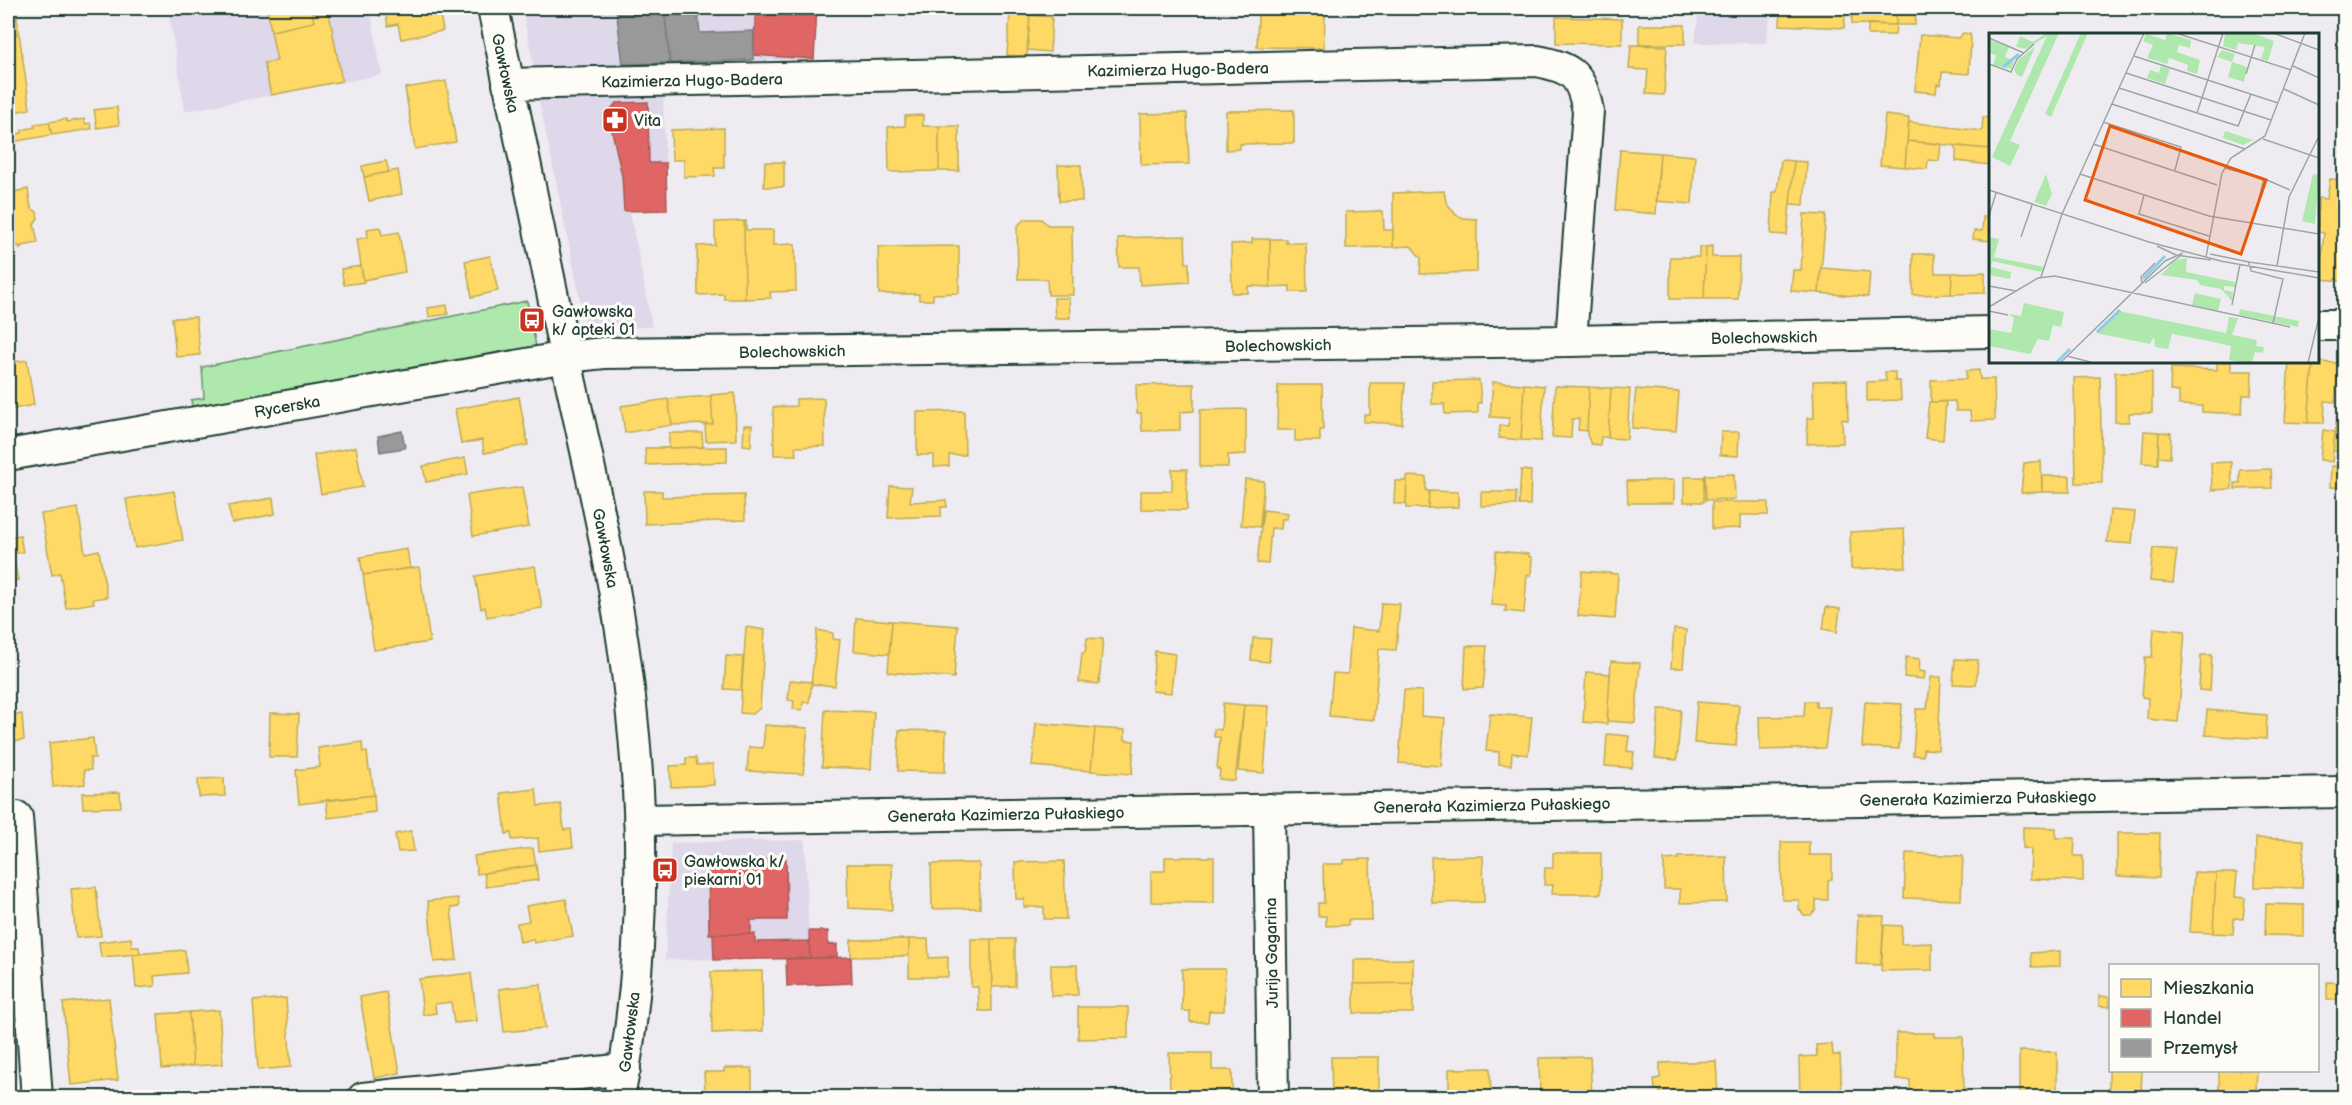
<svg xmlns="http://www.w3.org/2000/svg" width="2352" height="1105" viewBox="0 0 2352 1105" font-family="'Balsamiq Sans',sans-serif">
  <rect width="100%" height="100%" fill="#efecf1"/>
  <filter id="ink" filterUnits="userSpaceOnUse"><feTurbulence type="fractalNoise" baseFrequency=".0167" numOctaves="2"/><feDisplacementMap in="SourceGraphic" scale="12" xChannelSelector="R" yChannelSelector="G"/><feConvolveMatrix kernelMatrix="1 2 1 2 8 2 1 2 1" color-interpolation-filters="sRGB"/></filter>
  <g filter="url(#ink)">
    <path fill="#ded8ea" d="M168,8H370L382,75L185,111Z
      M522,8H817L814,59L534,67Z
      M1699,8H1772L1766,43H1695Z
      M663,92L667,209L630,211L652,327L586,328L538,95Z
      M805,840L810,958L665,960L671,843Z"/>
    <path fill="#afe8ac" stroke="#679270" stroke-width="1.5" d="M527,301L537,351L193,413L191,400L204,398L202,367Z"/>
    <path fill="#ffd966" stroke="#bcaa57" stroke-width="1.5" d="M267,8H311L314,22L271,31Z
      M311,8H328L342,81L271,95L264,63L277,61L271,31L314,22Z
      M378,8H439L443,31L401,39L398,24L388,26L386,15L379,16Z
      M1781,8H1846L1844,28L1780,25Z
      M1852,8H1896V25L1852,24Z
      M1896,8H1916L1915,25H1896Z
      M1010,13L1030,15L1027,57L1007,55Z
      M1258,14H1325L1324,48L1257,47Z
      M1030,15L1052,17L1050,52L1027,50Z
      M17,17L19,33L8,35V18Z
      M1556,17L1622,19V44L1556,43Z
      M1868,24L1896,25L1895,35H1868Z
      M1639,25H1685V44H1639Z
      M19,33L30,109L8,113V35Z
      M1963,33L1970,34L1971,39L1969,74L1942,72L1941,85L1937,84L1936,93L1915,91L1920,35L1959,38Z
      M1631,45L1667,46L1664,95L1646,94L1648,70L1629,69Z
      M446,81L456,142L415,149L405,88Z
      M117,107L119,125L97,128L94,110Z
      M1294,110V143L1240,144V149L1226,150V111Z
      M1187,113L1189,164L1141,165L1140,114Z
      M923,115V126H939V171L889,172L888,127L905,126V116Z
      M1885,115L1909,118L1905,167L1880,165Z
      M1983,117L1990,118V149L1907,141L1909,122L1982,131Z
      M66,119L67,122L84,119L85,124L90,123L92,129L52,135L49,122Z
      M49,122L52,135L12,142L11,135L22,133V130L35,127L34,124Z
      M939,126H959V171H939Z
      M724,128V168H714L715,176L684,177V160H672L671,130Z
      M1907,141L1941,144L1939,161L1928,160L1927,169L1905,167Z
      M1956,146L1990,149V165L1956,161Z
      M1620,150L1660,153L1656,214L1615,210Z
      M1660,153L1695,156L1692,204L1656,201Z
      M1781,160L1794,161L1787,235L1771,234L1773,192H1777Z
      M386,161L389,172L364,177L362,166Z
      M1794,161L1807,162L1804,205L1790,204Z
      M765,162H784V187H764Z
      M1058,165H1081L1082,201H1059Z
      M398,170L402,194L369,201L364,177Z
      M2330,179L2344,180V281L2319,279L2324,233L2318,232V198L2327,199Z
      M28,189L31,208L37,212L38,218L34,224L38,243L22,246L20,249L19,246L9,248L11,257L8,258V193Z
      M1444,191L1446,202L1456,215L1464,218L1477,219V272L1420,274L1421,258L1411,246L1393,247V193Z
      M1383,211L1384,230H1393V247L1346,248V212Z
      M1804,214L1826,215L1819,293L1791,291L1793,270H1801Z
      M1983,217H1990V241L1973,239L1974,231H1982Z
      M1025,219H1041L1048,225H1072L1073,295H1048L1047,279H1018L1017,226Z
      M744,221H746V230H773V245L795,244L796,291L770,292L771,298L745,299Z
      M744,221L745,299H724V294L698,295L697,246L715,245V222Z
      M380,227L382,235L399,232L405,272L363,280L357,239L368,237L367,229Z
      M1185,236L1186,263H1189V282L1140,285L1139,267H1119L1118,238Z
      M1252,239H1270V287L1248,286V293H1232L1231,244L1252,243Z
      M1270,239H1286V243H1306L1307,292H1290V286L1270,287Z
      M959,246V293L933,294V300H919V294H879L878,247Z
      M1712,246V257H1739L1738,299H1704L1706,247Z
      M1699,247H1706L1704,299H1670V257H1699Z
      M1913,254H1934L1935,273H1952L1951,294L1913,295Z
      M490,256L498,291L472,297L465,261Z
      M361,266L364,282L344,285L341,269Z
      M1821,268L1870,272L1868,297L1819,293Z
      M1985,272V293L1951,294L1952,273Z
      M1054,298H1069L1070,318H1055Z
      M447,305L448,314L429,317L428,308Z
      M196,317L200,355L176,357L172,318Z
      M27,360L34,405L8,410V363Z
      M2217,362H2231V371H2252L2251,395H2243L2242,414L2202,412V406L2179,405V392L2170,391L2171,368L2217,370Z
      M2289,362H2313L2308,423L2285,422Z
      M2313,362L2339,363L2335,402L2325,401L2324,423H2308Z
      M1979,370L1980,379H1994L1995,420L1971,421L1970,411H1956L1955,401L1931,402V380L1966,379V371Z
      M1885,372H1895V381H1900L1901,400L1867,401V382L1886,381Z
      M2115,372H2152V413H2129V422H2115Z
      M2100,377L2102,483H2076L2074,378Z
      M1479,380L1481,403H1478V413L1445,414L1444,404H1432V381Z
      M1847,380L1848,420L1842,419L1843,443L1807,444V418H1814L1813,381Z
      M1493,382L1524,384L1521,440L1499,438L1500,425L1508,426L1509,418L1490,417Z
      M1370,383H1405L1402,424L1364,422V415H1370Z
      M1194,384V411L1180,412V430L1142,431L1141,413H1137L1136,385Z
      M1524,384L1544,386L1541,441L1521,440Z
      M1278,385H1322L1323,430H1320V441H1295V430H1277Z
      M1555,386L1589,387L1587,431L1578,430L1579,419H1572L1571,438L1552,437Z
      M1589,387L1611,388L1608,437H1601L1600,445L1591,444L1587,435Z
      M1611,388L1630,389L1627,439L1608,438Z
      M1636,389L1679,392L1676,431L1632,428Z
      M735,393L736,440L706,441L705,425L713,424L711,395Z
      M711,396L713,424L672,425L668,399Z
      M519,397L528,445L484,453L482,440L461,444L455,409Z
      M824,398L825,446L795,447L796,455H774L773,407L796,406V399Z
      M668,399L672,425L625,433L621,406Z
      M1929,402H1946L1943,440L1925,438Z
      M1246,409V454L1228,455V467H1200V410Z
      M964,411L965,455H949V466L934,467V455H917V412Z
      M2337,416L2344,417V452L2333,451Z
      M744,425H752L751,446L743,445Z
      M2323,430L2335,432L2332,462L2320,460Z
      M2144,431L2159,432L2158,464L2142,463Z
      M1721,432H1739L1738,456L1720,455Z
      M2159,432L2171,433L2170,458L2158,457Z
      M669,433H702L703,447L669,448Z
      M356,447L363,487L321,494L314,455Z
      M727,447V462L646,465L645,448Z
      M465,458L468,474L426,482L423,466Z
      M2041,461L2042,492L2021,493L2024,463Z
      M2231,462L2232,489L2212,490L2211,463Z
      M2331,466L2344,467V488L2330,487Z
      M1172,469H1187V510L1141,509V491H1172Z
      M2271,469L2272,488L2235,489V483H2240V470Z
      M1521,470L1531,471L1530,505H1519Z
      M1734,474L1735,499L1706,500L1705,475Z
      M1407,476L1426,477V491H1429L1428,508H1406Z
      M2042,476H2070V492H2042Z
      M1684,477H1704V502H1684Z
      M1245,479L1264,481L1260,527L1241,525Z
      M1674,480V503H1628L1627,481Z
      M1395,481H1407L1406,504H1394Z
      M890,486L912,487L910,502L946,500L947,507H941V516L888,518Z
      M522,487L529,527L473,536L467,495Z
      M174,491L183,540L135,548L126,499Z
      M644,491H662V497L744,495L745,520L645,524Z
      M1429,491L1458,492V507L1428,508Z
      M1481,492H1516V505L1481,506Z
      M273,498L275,514L232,523L228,506Z
      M1712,502H1768V515H1740V528L1712,529Z
      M78,508L85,553L99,550L107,597L93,599L94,603L66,608L60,573L52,575L41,514Z
      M1263,510L1288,513L1287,519H1282L1281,529L1271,528L1268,564L1257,563Z
      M2110,510L2135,512L2132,544L2107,542Z
      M8,523L10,537L20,535L23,552L13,554L14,560L8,561Z
      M1904,529L1906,567L1851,569L1850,532Z
      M2153,548L2177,550L2173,583L2150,581Z
      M407,549L410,568L363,575L360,557Z
      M1496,551L1529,554V557H1532L1531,575H1527L1524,613L1505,611L1506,606L1491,605Z
      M14,560L18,580L8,582V561Z
      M535,566L542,608L487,617L485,607L481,609L475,576Z
      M419,567L430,642L374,650L363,575Z
      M1582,571L1618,574L1615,619L1578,616Z
      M1381,603L1400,604L1396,650L1379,649L1374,720L1329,716L1333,673L1348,674L1351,628L1379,631Z
      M1826,607L1840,609L1837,632L1823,629Z
      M856,618L892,621L889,654L854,651Z
      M892,621L958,626L954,678L888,672Z
      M746,627L765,630L760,708L753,714L740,713Z
      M2154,628L2185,631L2178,722L2147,719L2148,698L2142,697L2145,657H2152Z
      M1674,629L1686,630L1683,668H1671Z
      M817,630L833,633V639L840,640L835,686L811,684Z
      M1087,638L1103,639L1099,684L1079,682L1082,653H1085Z
      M1253,638L1271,639L1269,662L1251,660Z
      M1466,646H1487L1483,688L1464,689Z
      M1155,651L1175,654L1171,693L1152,691Z
      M2201,655H2212L2210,691L2199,690Z
      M726,656L743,657L741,690L724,689Z
      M1906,657L1920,659L1919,671L1925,672L1924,679L1904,677Z
      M1955,659L1978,660L1976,685L1953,684Z
      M1611,661L1640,663L1635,723L1607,721Z
      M1586,672L1610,674L1607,724L1583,722Z
      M1931,677H1941L1938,750L1923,749V756L1913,755L1916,709H1927Z
      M790,680L812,682L809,703L803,702L802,710L793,709L794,701L788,700Z
      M1404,690L1422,691L1421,716L1445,718L1441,766L1399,763Z
      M1805,701H1816V707H1830L1825,748L1760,750L1759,717L1804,716Z
      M1697,702L1739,705L1736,746L1694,743Z
      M1865,702L1902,704L1899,749L1862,747Z
      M1223,703L1244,705L1235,781L1219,779L1220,769H1217L1220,737H1214V729L1221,730Z
      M1244,705L1269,706L1264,773L1238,771Z
      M2342,705H2344V743H2338Z
      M1659,709L1681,710L1677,760L1655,758Z
      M825,710L874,712L871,769L822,767Z
      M2207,710L2267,715L2266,739L2205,735Z
      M270,713L299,714L297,757H269Z
      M22,714L24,740L8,742V715Z
      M1490,714L1532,717L1528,755L1512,753L1511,765L1499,764V752L1486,751Z
      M1036,723L1095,728L1091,771L1032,766Z
      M765,725L808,728L803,774L747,771L749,747L763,748Z
      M1095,728L1125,730V740L1134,741L1132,774L1091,771Z
      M899,730L946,731L945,772L898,771Z
      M1607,734L1629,736L1627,751L1634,752L1632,768L1605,766Z
      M93,738L95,758H90L91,770H84L85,784L53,787L49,743Z
      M362,742L363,752H367L369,770H371L374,795L299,804L296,770L320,767L318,748Z
      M686,758H696L697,765L713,764L714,785L671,787L670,766L686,765Z
      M224,778L225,796L199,797L198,779Z
      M536,789L538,806L561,804L564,830L571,829L573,847L539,851L538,838L512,840L511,833L506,834L501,793Z
      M120,792L121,807L83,808L82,793Z
      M374,795L375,812L328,818L326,800Z
      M2023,827L2056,828V838H2075L2074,856H2083V881L2030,879L2031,849L2023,848Z
      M411,831L414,851L398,852L395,834Z
      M2117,833H2160L2159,878L2117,876Z
      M2256,838L2304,840L2302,888L2255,887Z
      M1781,842H1809V855H1832V879L1828,880V900H1816V909L1811,915H1804L1799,909V900H1782Z
      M533,848L536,865L477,874L474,856Z
      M1553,853H1601V894H1552L1553,885H1544L1545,868H1553Z
      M1906,853L1963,856L1961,900L1904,898Z
      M1483,856L1484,902L1432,903L1431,857Z
      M1726,856L1727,902L1680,903V889H1664V860L1678,859L1679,857Z
      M1165,857H1214V903L1151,902V871H1165Z
      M1370,859L1372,920H1348V925L1326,926V916H1318V903H1324L1323,864H1344V860Z
      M1064,861L1066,919H1044V907H1024V899H1016L1015,862Z
      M979,863L980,908L932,909L931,864Z
      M847,864H892V910L848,908Z
      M536,865L538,880L486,887L484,873Z
      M2194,872L2216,873L2213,933L2190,932Z
      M2216,873H2237L2235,897L2245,898L2243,919L2234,918L2233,934L2213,933Z
      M96,887L101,936L76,938L71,889Z
      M458,898L459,907L451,908L457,960L434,962L428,901Z
      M566,899L573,936L534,943L533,939L520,942L517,923L529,921L526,906Z
      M2266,904L2304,905V936L2265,935Z
      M1858,915L1884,916L1881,965L1856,964Z
      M1884,925L1902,926L1901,944L1932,943V970L1881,971Z
      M131,938L132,947H139L140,954L101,957L99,942Z
      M909,939H928L929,958L948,957V977H909Z
      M909,939V956L851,957V940Z
      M971,939H991L992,1011H979L978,987H971Z
      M991,939H1015V986L992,987Z
      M185,950L187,973L154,976L155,986L136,988L133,954Z
      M2060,951V966L2032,967L2031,953Z
      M1413,959V983L1354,984V960Z
      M1051,965H1077L1078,995L1051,996Z
      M1182,969H1225L1224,1011H1209L1208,1022H1190V1011H1182Z
      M762,971L763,1031L712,1033L711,972Z
      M471,973L477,1021L454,1023L451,1002L435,1004L436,1013L423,1015L419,979Z
      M2327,982L2344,983V1000H2327Z
      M1413,983V1013H1354V984Z
      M541,984L545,1028L504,1032L499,989Z
      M386,992L400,1073L374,1078L360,997Z
      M2099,996L2110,997V1007L2099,1006Z
      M109,998L118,1080L71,1085L63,1003Z
      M286,998L291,1067L258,1070L253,1001Z
      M1078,1007H1128V1038L1078,1039Z
      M219,1010L223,1064L193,1066L189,1012Z
      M189,1012L193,1066L162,1069L158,1014Z
      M1896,1033H1934V1037H1963L1964,1095L1930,1096V1091H1910V1080H1896Z
      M1832,1044L1833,1055H1840L1842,1096L1800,1098L1799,1057L1817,1056L1816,1045Z
      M2019,1051L2057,1052V1094H2019Z
      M1169,1053H1212V1070H1232V1098H1173L1172,1093H1170Z
      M1331,1057H1379V1098H1332Z
      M1590,1057L1592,1098H1540L1539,1058Z
      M2109,1058L2110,1070H2142L2141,1095H2121V1098H2109Z
      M1716,1061L1718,1098H1660V1090H1655L1654,1079L1660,1078V1063Z
      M724,1068H752V1095L749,1098H702V1094H705L704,1072H724Z
      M1490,1068L1491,1098H1449V1069Z
      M2219,1070H2257L2256,1091H2219Z"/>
    <path fill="#e06666" stroke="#a65a57" stroke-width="1.5" d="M756,8H817L814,59L753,55Z
      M648,102L649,163H666L667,210L624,211L622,176L608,113L616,103Z
      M786,859L787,920H751V934H709L708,863H735V860Z
      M809,931H828V945L837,944V957L810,958Z
      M713,934H755V942L809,941L810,958L714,960Z
      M851,957L852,983L787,986L786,959Z"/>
    <path fill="#999" stroke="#747d7b" stroke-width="1.5" d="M616,8H664L670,63L623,64Z
      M664,8H697L700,33L754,31L753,60L670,63Z
      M402,431L405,448L380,452L378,436Z"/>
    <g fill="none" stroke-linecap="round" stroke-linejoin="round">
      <defs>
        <path id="minor" d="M493,8C518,133 544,258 571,383C590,469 610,556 623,644C645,793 648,950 619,1098
          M508,84L1537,61C1573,68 1581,75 1588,111L1571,341
          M2318,325H2344
          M8,455L566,357L604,353L1571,341L1990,332
          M1269,809L1273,1098
          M17,817L37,1098
          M639,820L2344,792
          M363,1098L625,1069"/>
      </defs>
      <use href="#minor" stroke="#1f3d34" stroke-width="34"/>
      <use href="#minor" stroke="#fdfcf7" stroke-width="30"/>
    </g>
  </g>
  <defs>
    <symbol id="pharmacy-square" viewBox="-11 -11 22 22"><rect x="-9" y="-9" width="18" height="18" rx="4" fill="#c8321e" stroke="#fdfcf7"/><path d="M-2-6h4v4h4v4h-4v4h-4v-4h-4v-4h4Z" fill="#fff"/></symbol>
    <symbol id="bus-square" viewBox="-11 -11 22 22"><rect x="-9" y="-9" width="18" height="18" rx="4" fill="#c8321e" stroke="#fdfcf7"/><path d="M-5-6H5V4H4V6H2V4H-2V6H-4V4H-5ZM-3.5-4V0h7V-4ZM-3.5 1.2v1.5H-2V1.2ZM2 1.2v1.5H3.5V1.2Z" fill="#fff"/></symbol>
  </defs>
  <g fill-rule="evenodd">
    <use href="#pharmacy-square" x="600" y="105" width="30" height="30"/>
    <use href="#bus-square" x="517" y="305" width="30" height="30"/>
    <use href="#bus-square" x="650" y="855" width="30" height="30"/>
  </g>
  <g text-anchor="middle" stroke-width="6" stroke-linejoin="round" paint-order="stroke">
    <g font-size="16" fill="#1f3d34" stroke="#fdfcf7">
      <text transform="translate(1178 69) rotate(-1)" y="6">Kazimierza Hugo-Badera</text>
      <text transform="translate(506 73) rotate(78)" y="6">Gawłowska</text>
      <text transform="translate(692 80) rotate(-1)" y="6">Kazimierza Hugo-Badera</text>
      <text transform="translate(1764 337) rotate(-1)" y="6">Bolechowskich</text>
      <text transform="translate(1278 345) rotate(-1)" y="6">Bolechowskich</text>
      <text transform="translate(792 351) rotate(-1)" y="6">Bolechowskich</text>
      <text transform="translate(287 406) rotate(-10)" y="6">Rycerska</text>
      <text transform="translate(606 548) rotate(79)" y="6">Gawłowska</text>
      <text transform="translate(1978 798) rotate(-1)" y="6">Generała Kazimierza Pułaskiego</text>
      <text transform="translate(1492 805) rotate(-1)" y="6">Generała Kazimierza Pułaskiego</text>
      <text transform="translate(1006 814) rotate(-1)" y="6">Generała Kazimierza Pułaskiego</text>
      <text transform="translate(1271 953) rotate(-91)" y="6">Jurija Gagarina</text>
      <text transform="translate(629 1032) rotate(-83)" y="6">Gawłowska</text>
    </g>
    <g font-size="16" fill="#1f3d34" stroke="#fdfcf7" text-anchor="start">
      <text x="634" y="126">Vita</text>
      <text x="552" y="317">Gawłowska<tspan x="552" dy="18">k/ apteki 01</tspan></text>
      <text x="684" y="867">Gawłowska k/<tspan x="684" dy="18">piekarni 01</tspan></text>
    </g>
  </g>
  <g transform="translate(1989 33)">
    <rect width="330" height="330" fill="#efecf1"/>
    <path d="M57,0H70L21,108L31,112L21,133L3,124L58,3L37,16L27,14L31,3L44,9ZM92,0H99L62,84L56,81ZM178,0L202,7L201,15L190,12L188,19L211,27L208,41L198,38L199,32L180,25L178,31L158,25L164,12L154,8L157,1L176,7ZM236,0H264L285,8L279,28L272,26L276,14L249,10L247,17L234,13ZM1,7L20,14L16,24L25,28L22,36L4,32L7,22L0,20ZM46,14L33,44L28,42L25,37L29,27ZM233,17L246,21L243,29L258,34L255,49L239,44L243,29L228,24ZM172,33L181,36L176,51L158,45L161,37L170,40ZM236,98L264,107L254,112L234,105ZM57,141L63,161L57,173L45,169ZM324,141L330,142L326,191L313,188ZM0,204L10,206L5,224L55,234L52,239L3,228L2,234L22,239L21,246L0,242ZM198,225L197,239L246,249V254L235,253V257L244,259L243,268L232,256L211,252L208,247L172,242L186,227ZM206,260L232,266L229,278L203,272ZM35,270L75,279L72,294L64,292L60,308L49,306L41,321L0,313V296L22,300L25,285L20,281L32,283ZM251,276L310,288L309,294L250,282ZM130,278L237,300L240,284L249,285L243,302L268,307L267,313L275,314L274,320L266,319L263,330H254L240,327L242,313L220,308L183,301L179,316L166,314L165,304L161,311L107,300Z" fill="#afe8ac"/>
    <path fill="none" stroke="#8ecbee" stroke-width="3" d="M14,34L30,21M154,246L176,223M108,299L131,277M67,330L81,316"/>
    <path fill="none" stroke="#9ca6a5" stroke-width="1.5" d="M187,0L302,37M284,0L330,17M0,5L35,20M145,23L289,70M0,31L22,39L28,26L45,11M304,33L330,45M137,40L282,87M257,41L266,12M130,55L249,93L262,61M295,56L330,72M123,71L256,116M208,80L234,0M114,89L192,114L186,137M274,106L330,125M104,111L228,152M235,135L271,144L301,157M91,141L220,183L330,201M0,157L160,209L232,228M155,162L150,181L220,203M270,166L275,145M0,183L7,160M32,204L43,172M168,213L187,222L222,227M221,221L260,229M217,224L233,140L242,125L276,103L316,0M231,228L330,245M260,232V229L330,239M261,233L262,238L294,246L284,290M288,233L300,164L330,103M52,244L73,181L155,0M156,250L191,223M153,251L152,244L166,230M0,253L27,258M243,272L251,231M0,274L49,245L66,243L301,294M0,278L19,282M78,323L105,330M71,330L176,228L194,220M319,330L330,284"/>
    <path fill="#e8590c" fill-opacity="0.15" stroke="#e8590c" stroke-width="3" d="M121,93L277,147L252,221L96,167Z"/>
    <rect width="330" height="330" fill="none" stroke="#1f3d34" stroke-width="3"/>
  </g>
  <rect width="2352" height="1105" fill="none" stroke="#fdfcf7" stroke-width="30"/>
  <rect x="15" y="15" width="2322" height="1075" fill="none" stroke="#1f3d34" stroke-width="2" filter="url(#ink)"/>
  <rect x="2109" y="964" width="210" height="108" fill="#fdfcf7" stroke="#a4b0a9" stroke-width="1.5"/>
  <rect x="2121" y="979" width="30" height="18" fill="#ffd966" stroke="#a4b0a9" stroke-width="1.5"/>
  <text x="2163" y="994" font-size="18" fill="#1f3d34">Mieszkania</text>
  <rect x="2121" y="1009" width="30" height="18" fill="#e06666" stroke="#a4b0a9" stroke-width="1.5"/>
  <text x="2163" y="1024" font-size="18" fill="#1f3d34">Handel</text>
  <rect x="2121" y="1039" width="30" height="18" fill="#999999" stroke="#a4b0a9" stroke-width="1.5"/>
  <text x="2163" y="1054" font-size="18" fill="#1f3d34">Przemysł</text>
</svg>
